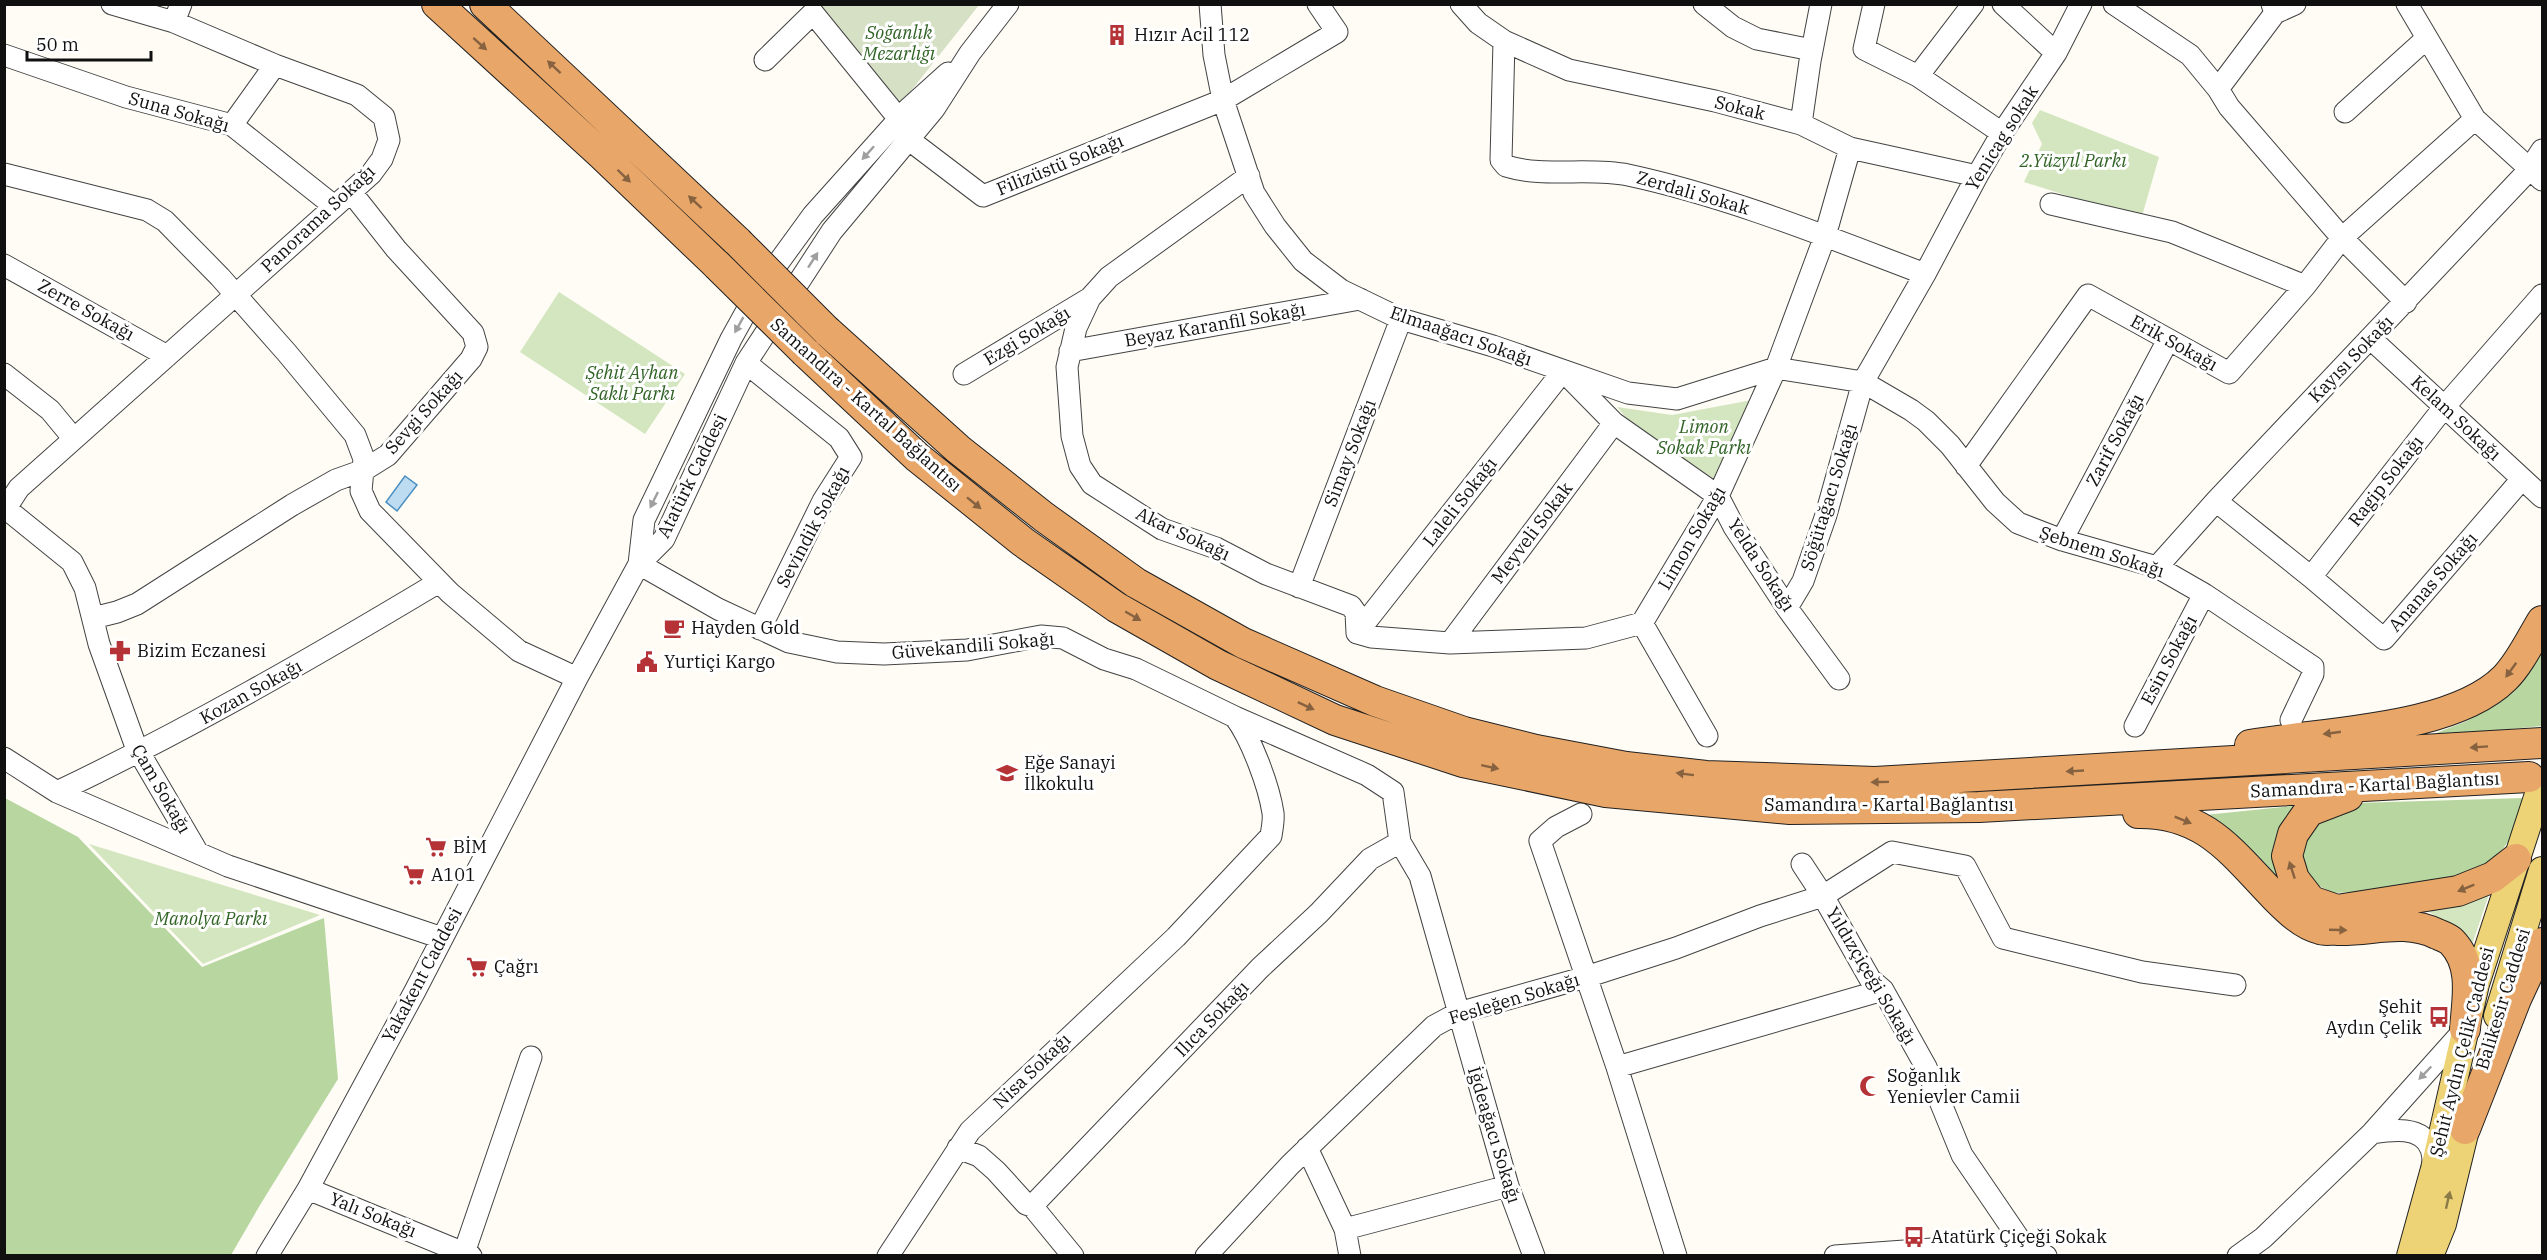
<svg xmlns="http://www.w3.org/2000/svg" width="2547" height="1260" viewBox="0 0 2547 1260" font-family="'IBM Plex Serif',serif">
  <rect width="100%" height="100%" fill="#fefcf4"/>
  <path fill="#d3e6bf" d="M2040,110L2159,157L2142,216L2129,215L2024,182L2042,144L2032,123Z
    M559,292L685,374L645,434L520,352Z
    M1752,400L1716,480L1629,421L1617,407L1672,415Z
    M89,844L320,915L203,964Z
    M2492,885L2469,954L2447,922L2418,906Z"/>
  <path fill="#b7d6a0" d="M2542,650V726L2426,737L2467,721L2497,702Z
    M5,798L78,837L202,967L324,918L338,1079L260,1205L231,1255H5Z
    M2524,798L2513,835L2485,873L2378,891L2333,893L2313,883L2303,867V848L2309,832L2326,816L2356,803Z
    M2303,805L2287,892L2205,815Z"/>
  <path fill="#d6e0c5" d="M817,5H979L899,106Z"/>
  <path fill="#bddcf1" stroke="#4a8fc2" stroke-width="1.5" d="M405,476L417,485L397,511L386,502Z"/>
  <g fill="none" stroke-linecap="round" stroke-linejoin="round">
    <defs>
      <path id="minor" d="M1210,4L1214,55L1223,100L1254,193L1275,226L1303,261L1341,290L1401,319L1493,346L1628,393L1677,399L1776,368L1863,382L1911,410L1926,421L1950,445L1995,502L2018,523L2062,540L2157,567L2204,594L2313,667V674L2291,720
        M1461,4L1478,23L1504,41L1569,70L1715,101L1801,124L1850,148L1977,176
        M1704,4L1733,27L1757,39L1812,50
        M1874,4L1864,49L1918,76L2002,133
        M2003,4L2056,53
        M2114,4L2190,55L2218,89
        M2272,4L2275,13L2218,89L2229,107L2342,238L2406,302
        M2407,4L2475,119L2542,180
        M2275,13L2295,4
        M174,22L181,4
        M1504,41L1501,160L1506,166C1544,178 1588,167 1628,175C1730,197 1827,237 1925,274
        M4,55L126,97L232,125L334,206
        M765,60L813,13L899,119
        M1918,76L1973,4
        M2345,112L2427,38
        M1801,124L1810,61L1821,4
        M232,125L275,65
        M908,139L983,196L1223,100L1337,32L1318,4
        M4,174L147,210L165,221L220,277L287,353L355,435L364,459L361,491L370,511L450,593L519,651L577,678
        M1249,176L1109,277L1090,298L1076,328L1067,367L1072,436L1080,466L1092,484L1162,529L1216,548L1266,574L1351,606L1356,613L1357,633
        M2051,204L2172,232L2305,286
        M4,265L167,356
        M2370,338L2542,497
        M1070,351L1360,299
        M746,363L839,438L851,457L823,501L760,629
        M4,374L50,410L74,439
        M964,374L1090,298
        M1966,466L2088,295L2229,373L2305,286L2342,238L2475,119
        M2216,501L2311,577L2445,406L2542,295
        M4,507L72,562L85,588L99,644L136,747L198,853
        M4,511L19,488L371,174L382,159L389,140L384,117L357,95L275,65L174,22L112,4
        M2062,540L2168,340
        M639,564L718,609L789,642L837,652L884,654L967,650L1041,636L1063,638L1104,659L1136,669L1235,717C1251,738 1269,786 1273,813C1274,820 1272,829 1271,836L1176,937L970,1131L888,1256
        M639,564L644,520L731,339L757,292L813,215L908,109L948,73
        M2157,567L2216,501L2529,170L2542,150
        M2311,577L2384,639L2522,479
        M1299,587L1401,319
        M1787,608L1803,581L1826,515L1863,382L1925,274L1977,176L2002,133L2056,53L2081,4
        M93,618L117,612L137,604L292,505L336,480L364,470L388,455L471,359L477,347L473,333L396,249L351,192
        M1642,623L1707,736
        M1357,633L1371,637L1450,643L1586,638L1642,623L1718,496L1776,368L1825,236L1850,148
        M1357,633L1563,371L1614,423L1718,496L1734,527L1787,608L1839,679
        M1450,643L1614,423
        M1235,717L1367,775L1393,792L1400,842L1420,876L1508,1186L1534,1256
        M2135,726L2204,594
        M4,758L57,792L228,866L442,938
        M57,792C189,729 314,657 439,582
        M1581,814L1556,827L1540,841L1617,1067
        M1802,864L1823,896L1870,979L1883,990L1926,1067L1962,1155L2024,1246
        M2372,1133C2391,1130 2422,1125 2431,1149C2433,1154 2433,1162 2434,1168
        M958,1148L979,1156L996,1171L1026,1204L1032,1206L1073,1256
        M1307,1148L1345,1229
        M308,1189L471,1256
        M1032,1206L1260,968L1319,913L1370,859L1400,842
        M464,1253L531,1057
        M267,1256L308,1189L415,991L577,678L639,564L664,539L746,363L832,231L934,109L970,53L1008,4
        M1206,1256L1290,1165L1434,1026L1458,1013L1586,977L1676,948L1760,916L1823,896L1892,852L1965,866L2003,938L2142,972L2235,985
        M1350,1256L1345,1229L1508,1186
        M1676,1256L1617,1067L1883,990
        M1835,1256L1988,1245L2024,1246L2046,1256
        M2238,1256L2263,1238L2372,1133L2465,1029"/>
      <path id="major" d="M2497,1016L2542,870
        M2410,1256L2434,1169L2476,984L2542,782
        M2430,1256L2443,1224L2471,1109"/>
      <path id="highway" d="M437,4L601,154L717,265
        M485,4L738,242
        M827,331L958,449L1044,517L1136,583L1243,643L1375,701L1464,732L1536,750L1626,767L1706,776L1875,782L2542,743
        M805,352L917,457L1023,542L1116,607L1218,665L1335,720L1463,762L1606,792L1790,809L1979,807L2529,777
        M2250,745C2322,732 2452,731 2505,678C2520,663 2531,639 2542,621
        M2348,796L2309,811L2293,834L2287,856L2294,879L2311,901L2337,910L2458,891L2493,877L2516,859
        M2138,813C2206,812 2233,854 2276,898C2288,910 2303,925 2320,929C2325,931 2333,929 2338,930C2372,931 2404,918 2437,934C2442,936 2448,938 2452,942C2475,966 2467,1000 2465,1029
        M2465,1129L2516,999L2542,943"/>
    </defs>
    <use href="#minor" stroke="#434343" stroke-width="23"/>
    <use href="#major" stroke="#212121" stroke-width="28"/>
    <use href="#highway" stroke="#212121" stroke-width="32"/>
    <use href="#minor" stroke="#fff" stroke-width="21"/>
    <use href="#major" stroke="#edd375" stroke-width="26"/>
    <use href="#highway" stroke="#e8a668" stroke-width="30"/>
    <defs>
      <path id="highway-bridge" d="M738,242L827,331
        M717,265L805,352"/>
    </defs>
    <use href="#highway-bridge" stroke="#212121" stroke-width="32" stroke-linecap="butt"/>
    <use href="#highway-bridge" stroke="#e8a668" stroke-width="30"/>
  </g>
  <defs><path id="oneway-solid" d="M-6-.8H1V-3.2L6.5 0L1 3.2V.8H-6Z" transform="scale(1.5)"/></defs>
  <g fill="#876240">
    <use href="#oneway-solid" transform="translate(480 44) rotate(42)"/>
    <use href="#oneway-solid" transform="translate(554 67) rotate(-137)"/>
    <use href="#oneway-solid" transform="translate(624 176) rotate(44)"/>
    <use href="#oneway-solid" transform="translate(695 202) rotate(-137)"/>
    <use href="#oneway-solid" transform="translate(974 503) rotate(39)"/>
    <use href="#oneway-solid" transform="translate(1133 616) rotate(30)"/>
    <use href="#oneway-solid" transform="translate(2511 670) rotate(126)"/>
    <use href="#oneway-solid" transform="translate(1306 706) rotate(25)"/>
    <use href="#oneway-solid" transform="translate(2332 733) rotate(172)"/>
    <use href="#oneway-solid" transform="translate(2479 747) rotate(176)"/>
    <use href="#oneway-solid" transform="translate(1490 767) rotate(12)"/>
    <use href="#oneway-solid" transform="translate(2075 771) rotate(177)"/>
    <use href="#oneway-solid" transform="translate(1685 774) rotate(-173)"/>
    <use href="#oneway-solid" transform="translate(1880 782) rotate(179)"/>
    <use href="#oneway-solid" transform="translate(2183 820) rotate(22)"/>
    <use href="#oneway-solid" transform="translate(2292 870) rotate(-108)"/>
    <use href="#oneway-solid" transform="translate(2466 888) rotate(158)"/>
    <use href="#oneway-solid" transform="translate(2338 930) rotate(2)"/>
  </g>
  <g fill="#9f9f9f">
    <use href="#oneway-solid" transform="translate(868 153) rotate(132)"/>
    <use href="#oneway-solid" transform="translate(813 260) rotate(-57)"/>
    <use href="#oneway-solid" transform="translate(739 325) rotate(119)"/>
    <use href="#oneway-solid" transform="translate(654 500) rotate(116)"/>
    <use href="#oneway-solid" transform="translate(2425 1073) rotate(134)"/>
  </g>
  <use fill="#8a7b48" href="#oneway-solid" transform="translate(2448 1200) rotate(-77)"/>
  <defs>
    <symbol id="building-bare" viewBox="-9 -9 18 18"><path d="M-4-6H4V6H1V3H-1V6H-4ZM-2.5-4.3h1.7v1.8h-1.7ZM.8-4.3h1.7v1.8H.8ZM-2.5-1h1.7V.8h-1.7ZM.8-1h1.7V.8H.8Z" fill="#b53336" stroke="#fff" stroke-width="2.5" paint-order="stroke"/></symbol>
    <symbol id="cafe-bare" viewBox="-9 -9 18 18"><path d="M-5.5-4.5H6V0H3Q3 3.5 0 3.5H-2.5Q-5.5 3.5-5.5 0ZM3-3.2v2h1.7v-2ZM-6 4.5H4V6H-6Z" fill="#b53336" stroke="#fff" stroke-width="2.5" paint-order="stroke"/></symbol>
    <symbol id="pharmacy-bare" viewBox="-9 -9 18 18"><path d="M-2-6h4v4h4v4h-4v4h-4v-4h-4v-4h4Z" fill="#b53336" stroke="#fff" stroke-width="2.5" paint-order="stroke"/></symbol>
    <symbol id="civic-bare" viewBox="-9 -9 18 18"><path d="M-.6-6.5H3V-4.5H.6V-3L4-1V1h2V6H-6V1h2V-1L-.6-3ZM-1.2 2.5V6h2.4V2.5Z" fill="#b53336" stroke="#fff" stroke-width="2.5" paint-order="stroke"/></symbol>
    <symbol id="school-bare" viewBox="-9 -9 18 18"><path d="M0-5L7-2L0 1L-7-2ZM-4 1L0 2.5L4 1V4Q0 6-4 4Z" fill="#b53336" stroke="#fff" stroke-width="2.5" paint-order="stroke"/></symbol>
    <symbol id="supermarket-bare" viewBox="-9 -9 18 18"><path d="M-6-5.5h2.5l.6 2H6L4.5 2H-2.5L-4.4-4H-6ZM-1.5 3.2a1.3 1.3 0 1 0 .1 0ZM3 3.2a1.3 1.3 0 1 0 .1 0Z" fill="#b53336" stroke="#fff" stroke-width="2.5" paint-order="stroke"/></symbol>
    <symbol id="bus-bare" viewBox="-9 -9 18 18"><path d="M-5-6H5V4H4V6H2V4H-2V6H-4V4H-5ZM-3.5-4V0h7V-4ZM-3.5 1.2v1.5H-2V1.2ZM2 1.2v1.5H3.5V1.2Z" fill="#b53336" stroke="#fff" stroke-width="2.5" paint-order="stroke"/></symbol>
    <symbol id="mosque-bare" viewBox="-9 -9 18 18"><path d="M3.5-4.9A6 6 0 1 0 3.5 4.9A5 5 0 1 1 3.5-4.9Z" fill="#b53336" stroke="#fff" stroke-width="2.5" paint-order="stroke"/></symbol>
  </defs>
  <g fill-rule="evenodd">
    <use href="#building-bare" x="1102" y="20" width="30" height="30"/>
    <use href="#cafe-bare" x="659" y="613" width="30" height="30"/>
    <use href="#pharmacy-bare" x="105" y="636" width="30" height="30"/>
    <use href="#civic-bare" x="632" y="647" width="30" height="30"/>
    <use href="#school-bare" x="992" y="758" width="30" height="30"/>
    <use href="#supermarket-bare" x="421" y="832" width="30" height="30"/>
    <use href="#supermarket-bare" x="399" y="860" width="30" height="30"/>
    <use href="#supermarket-bare" x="462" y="952" width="30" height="30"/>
    <use href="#bus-bare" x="2424" y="1002" width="30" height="30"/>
    <use href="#mosque-bare" x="1855" y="1071" width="30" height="30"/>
    <use href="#bus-bare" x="1899" y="1222" width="30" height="30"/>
  </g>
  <g text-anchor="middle" stroke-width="6" stroke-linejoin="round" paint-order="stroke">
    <g font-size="18" font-style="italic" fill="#306325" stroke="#fff">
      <text x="899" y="39">Soğanlık<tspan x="899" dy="21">Mezarlığı</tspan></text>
      <text x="2073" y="167">2.Yüzyıl Parkı</text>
      <text x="632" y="379">Şehit Ayhan<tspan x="632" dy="21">Saklı Parkı</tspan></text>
      <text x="1704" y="433">Limon<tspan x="1704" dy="21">Sokak Parkı</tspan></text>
      <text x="211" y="925">Manolya Parkı</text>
    </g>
    <g font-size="18" fill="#101010" stroke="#fff" text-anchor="start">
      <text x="1134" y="41">Hızır Acil 112</text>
      <text x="691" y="634">Hayden Gold</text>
      <text x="137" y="657">Bizim Eczanesi</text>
      <text x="664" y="668">Yurtiçi Kargo</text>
      <text x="1024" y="769">Eğe Sanayi<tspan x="1024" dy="21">İlkokulu</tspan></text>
      <text x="453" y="853">BİM</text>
      <text x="431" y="881">A101</text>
      <text x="494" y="973">Çağrı</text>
      <text x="2422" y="1013" text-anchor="end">Şehit<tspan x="2422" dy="21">Aydın Çelik</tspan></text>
      <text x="1887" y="1082">Soğanlık<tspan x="1887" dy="21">Yenievler Camii</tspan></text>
      <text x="1931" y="1243">Atatürk Çiçeği Sokak</text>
    </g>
    <g font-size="18" fill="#101010" stroke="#fff">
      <text transform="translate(1740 108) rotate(14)" y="6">Sokak</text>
      <text transform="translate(179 112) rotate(16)" y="6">Suna Sokağı</text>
      <text transform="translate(2002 138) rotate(-58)" y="6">Yenicag sokak</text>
      <text transform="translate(1060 165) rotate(-22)" y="6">Filizüstü Sokağı</text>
      <text transform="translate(1693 193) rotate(16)" y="6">Zerdali Sokak</text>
      <text transform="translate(318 219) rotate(-43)" y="6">Panorama Sokağı</text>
      <text transform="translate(86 310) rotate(29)" y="6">Zerre Sokağı</text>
      <text transform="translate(1215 325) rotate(-10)" y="6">Beyaz Karanfil Sokağı</text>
      <text transform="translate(1027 336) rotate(-31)" y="6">Ezgi Sokağı</text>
      <text transform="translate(1461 336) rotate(19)" y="6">Elmaağacı Sokağı</text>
      <text transform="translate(2174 343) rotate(29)" y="6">Erik Sokağı</text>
      <text transform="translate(2351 359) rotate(-46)" y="6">Kayısı Sokağı</text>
      <text transform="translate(866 405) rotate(42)" y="6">Samandıra - Kartal Bağlantısı</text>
      <text transform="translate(424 412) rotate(-48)" y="6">Sevgi Sokağı</text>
      <text transform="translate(2456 418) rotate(43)" y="6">Kelam Sokağı</text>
      <text transform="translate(2115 440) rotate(-62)" y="6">Zarif Sokağı</text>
      <text transform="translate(1350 453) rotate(-69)" y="6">Simay Sokağı</text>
      <text transform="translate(692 476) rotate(-64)" y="6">Atatürk Caddesi</text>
      <text transform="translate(2386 481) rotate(-52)" y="6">Ragip Sokağı</text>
      <text transform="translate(1829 497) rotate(-73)" y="6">Söğütağacı Sokağı</text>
      <text transform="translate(1460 502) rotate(-52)" y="6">Laleli Sokağı</text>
      <text transform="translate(813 527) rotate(-62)" y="6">Sevindik Sokağı</text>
      <text transform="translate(1532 533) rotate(-53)" y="6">Meyveli Sokak</text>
      <text transform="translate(1183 534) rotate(25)" y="6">Akar Sokağı</text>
      <text transform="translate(1692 538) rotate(-60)" y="6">Limon Sokağı</text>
      <text transform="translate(2102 552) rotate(18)" y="6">Şebnem Sokağı</text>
      <text transform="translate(1761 565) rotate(57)" y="6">Yelda Sokağı</text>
      <text transform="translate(2433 582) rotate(-49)" y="6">Ananas Sokağı</text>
      <text transform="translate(973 646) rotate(-5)" y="6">Güvekandili Sokağı</text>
      <text transform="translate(2169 660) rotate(-62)" y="6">Esin Sokağı</text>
      <text transform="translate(251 692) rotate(-29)" y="6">Kozan Sokağı</text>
      <text transform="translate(2375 785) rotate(-3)" y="6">Samandıra - Kartal Bağlantısı</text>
      <text transform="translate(161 789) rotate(60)" y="6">Çam Sokağı</text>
      <text x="1889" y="811">Samandıra - Kartal Bağlantısı</text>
      <text transform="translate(422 975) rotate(-62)" y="6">Yakakent Caddesi</text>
      <text transform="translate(1871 976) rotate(59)" y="6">Yıldızçiçeği Sokağı</text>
      <text transform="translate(1514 999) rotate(-17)" y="6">Fesleğen Sokağı</text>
      <text transform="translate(2503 999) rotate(-73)" y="6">Balıkesir Caddesi</text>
      <text transform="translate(1212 1019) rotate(-46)" y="6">Ilıca Sokağı</text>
      <text transform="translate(2462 1052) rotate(-76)" y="6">Şehit Aydın Çelik Caddesi</text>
      <text transform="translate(1032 1071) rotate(-44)" y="6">Nisa Sokağı</text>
      <text transform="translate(1494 1135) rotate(73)" y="6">İğdeağacı Sokağı</text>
      <text transform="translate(373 1215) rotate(22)" y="6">Yalı Sokağı</text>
    </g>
  </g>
  <rect width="2547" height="1260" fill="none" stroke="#101010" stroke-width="12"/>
  <path d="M27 51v9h124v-9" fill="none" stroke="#101010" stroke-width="3"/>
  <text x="36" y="51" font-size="18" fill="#101010" stroke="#ffffff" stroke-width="4.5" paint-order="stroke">50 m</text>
</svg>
